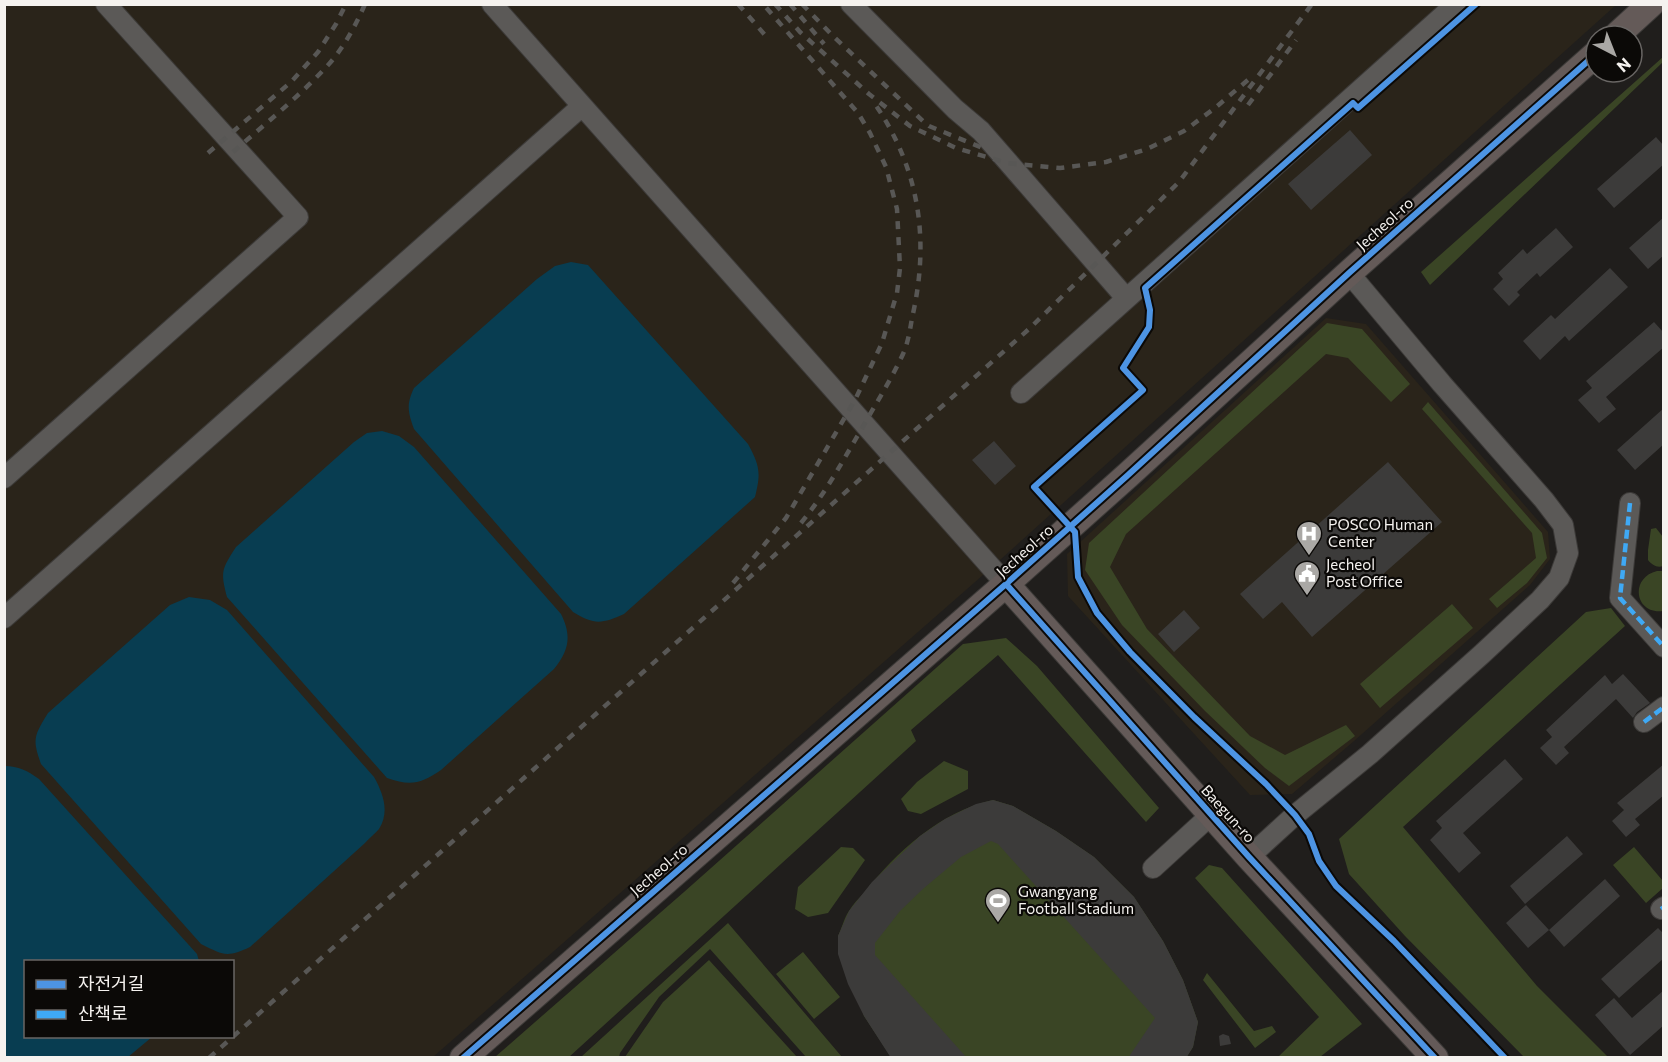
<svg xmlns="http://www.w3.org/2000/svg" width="1668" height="1062" viewBox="0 0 1668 1062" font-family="Commissioner,'Noto Sans KR',sans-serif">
  <rect width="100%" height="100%" fill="#201e1c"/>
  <path fill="#2a241a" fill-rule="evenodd" d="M5,5H1616L991,568L433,1057L5,1058ZM26,962H232V1036H26Z
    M1326,318L1366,324L1548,532L1550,559L1530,585L1354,741L1292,794L1250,795L1068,596L1067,554Z"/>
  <path fill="#3a4525" d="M1663,57V62L1430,285L1421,272Z
    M1327,323L1362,329L1410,384L1391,402L1348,358L1326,354L1126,534L1110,567L1147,629L1250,736L1285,755L1346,725L1355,736L1289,786L1265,768L1205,711L1122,625L1085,570L1089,543Z
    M1428,402L1542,533L1547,558L1527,583L1497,608L1489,599L1536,558L1532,533L1422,409Z
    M1656,528L1663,537V566C1657,568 1652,565 1648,560V550L1651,529Z
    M1657,571H1663V611C1635,615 1629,578 1657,571Z
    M1452,604L1473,628L1380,708L1360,684Z
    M1611,608L1625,626L1403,827L1537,986L1608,1057H1524L1405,936L1349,874L1339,839L1586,612Z
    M1006,638L1037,666L1159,808L1146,822L998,655L911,730L916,741L569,1057H495L684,892L963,644Z
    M944,761L968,771V789L921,814L908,811L901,799L917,782Z
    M993,800L1013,806L1056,831L1094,857L1134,897L1163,941L1183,980L1198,1022L1193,1047L1186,1058L891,1057L864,1016L838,936C842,928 844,918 849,911C853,904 859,898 864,893C896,852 941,811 993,800Z
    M841,847L853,848L865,860L828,913L808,917L795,909L798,887Z
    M1634,847L1663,881V888L1646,903L1613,865Z
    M1209,865L1222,868L1362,1024L1320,1057H1278L1319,1017L1195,878Z
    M728,923L842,1057H806L710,949L659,997L620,1053L619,1057H581Z
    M803,952L840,997L814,1019L776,974Z
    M709,960L797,1057H625L663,1002Z
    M1207,973L1254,1031L1272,1026L1276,1032L1255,1048L1203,980Z"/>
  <path fill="#083d51" d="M571,262L588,265L748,444C760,466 761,473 755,497L624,614C602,624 594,625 573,612L414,429C408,412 406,405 414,388L537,279L555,266Z
    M382,431L399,436L414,447L561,614C572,636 569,650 554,669L441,770C421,784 410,786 387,778L227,597C220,571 222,569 236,547L354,442L367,433Z
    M189,597L210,600L227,610L374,777C383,793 390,812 379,829C375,834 369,838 365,843L250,947C227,958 223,955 201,944L41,764C32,739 34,736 48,713L170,605Z
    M5,766C18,766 28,771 39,779L197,954L199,961L26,962V1036L152,1037L128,1057H5Z"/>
  <path fill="#3c3b3a" d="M1350,130L1372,155L1311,210L1288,184Z
    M1656,137L1664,146V164L1614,208L1597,189Z
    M1664,217V255L1648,269L1629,248Z
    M1556,228L1573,247L1540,277L1537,273L1517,292L1520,295L1509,306L1493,289L1503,279L1498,273L1523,249L1527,254Z
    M1610,268L1628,287L1569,341L1565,336L1540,360L1523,341L1551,315L1555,319Z
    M1654,322L1664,333V347L1606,397L1616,409L1599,423L1578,400L1592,388L1586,381Z
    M1664,408V444L1635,470L1617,450Z
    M994,441L1016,466L995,485L972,460Z
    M1388,462L1442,522L1312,637L1282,602L1263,619L1240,594Z
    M1184,610L1200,628L1174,652L1158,634Z
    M1623,674L1650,703L1637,712L1633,718L1616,699L1564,747L1569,753L1556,765L1540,748L1552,737L1546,730L1605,675L1612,684Z
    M1505,759L1523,779L1463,833L1481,853L1459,873L1430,840L1442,828L1436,821Z
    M1664,764V795L1635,819L1640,825L1626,837L1612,821L1624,810L1617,803Z
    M993,800L1013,806L1056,831L1094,857L1134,897L1163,941L1183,980L1198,1022L1193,1047L1186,1058H1128L1155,1018L998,844L991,841L961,857L924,888L900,911L875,943V955L967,1058H891L864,1016L848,984L838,954V936L849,911L872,882L920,836L945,819L976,804Z
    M1567,836L1583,854L1525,904L1510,886Z
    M1605,879L1620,896L1564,947L1549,930Z
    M1526,905L1549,930L1528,948L1506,923Z
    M1658,928L1664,934V958L1619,998L1601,979Z
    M1664,990V1025L1630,1055L1595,1015L1614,998L1632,1018Z
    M1223,1034L1229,1036L1231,1044L1220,1046L1219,1036Z"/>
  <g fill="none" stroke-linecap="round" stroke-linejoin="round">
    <defs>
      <path id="minor" d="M492,4L1006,584
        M851,4L955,109L981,131L1126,298
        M1021,393L1456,4
        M4,478L298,217L106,4
        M1630,503L1620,598L1664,647
        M4,618L582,106
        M1644,722L1664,707
        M1249,857L1295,815L1370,754L1482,654L1540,600L1559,578L1568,553L1563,525L1544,500L1442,384L1349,273
        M1153,868L1212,814
        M1661,909L1664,907"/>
      <path id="major" d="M1616,36L1651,4
        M1006,584L1249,857L1435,1058
        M463,1058L1006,584L1128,475L1349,273L1596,54"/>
    </defs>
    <use href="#minor" stroke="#3c3a38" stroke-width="22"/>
    <use href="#major" stroke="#3c3a38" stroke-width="28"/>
    <use href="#minor" stroke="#5b5957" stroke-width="20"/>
    <use href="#major" stroke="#645a58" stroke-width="26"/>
    <path stroke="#585755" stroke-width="4.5" stroke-dasharray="8 8" stroke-linecap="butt" d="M738,4L765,35
      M775,4L800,32L869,94L910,126L956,148L1007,163L1060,168L1106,162L1147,149L1184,131L1215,108L1249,79
      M790,4L824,44
      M802,4L833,36L923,121L929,126L985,149
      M1248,105L1296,40
      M233,152C265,124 300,96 329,64C344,47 356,25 365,4
      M208,153L291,82L318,52L336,24L346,4
      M801,523C825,494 842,462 861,430C875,405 891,380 903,354C908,343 910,330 912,318C930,241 920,170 875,104
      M733,583L786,518L855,400L882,343L897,293L900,268L897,209L886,167L870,133L858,113L763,4
      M209,1058L1029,329L1179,182L1312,4"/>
    <path stroke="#3fa9f5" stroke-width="4.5" stroke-dasharray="9 4.5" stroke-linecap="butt" d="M1630,503L1620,598L1664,647
      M1644,722L1664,707
      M1661,909L1664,907"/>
    <defs>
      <path id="cycleway" d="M1476,4L1358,108L1353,103L1145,288L1150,310L1149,327L1123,368L1143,390L1034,487L1075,532L1078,577L1097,613L1130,652L1194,717L1266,784L1295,815L1309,834L1319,861L1336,886L1394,941L1505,1058
        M1006,584L1249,857L1435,1058
        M463,1058L1006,584L1128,475L1349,273L1596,54"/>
    </defs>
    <use href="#cycleway" stroke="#0b0907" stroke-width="10"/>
    <use href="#cycleway" stroke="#4d94e3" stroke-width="6"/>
  </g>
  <defs>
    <symbol id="hospital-pin" viewBox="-11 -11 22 30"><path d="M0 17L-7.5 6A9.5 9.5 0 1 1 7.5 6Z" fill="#aaa8a5" stroke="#0b0907"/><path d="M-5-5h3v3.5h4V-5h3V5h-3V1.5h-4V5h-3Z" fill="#fff"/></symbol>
    <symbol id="civic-pin" viewBox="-11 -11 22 30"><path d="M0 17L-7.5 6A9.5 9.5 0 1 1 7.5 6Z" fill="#aaa8a5" stroke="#0b0907"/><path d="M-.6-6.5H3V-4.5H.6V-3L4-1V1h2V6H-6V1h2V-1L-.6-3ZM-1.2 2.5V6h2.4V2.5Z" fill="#fff"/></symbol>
    <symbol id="stadium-pin" viewBox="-11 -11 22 30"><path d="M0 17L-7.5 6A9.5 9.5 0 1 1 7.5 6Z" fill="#aaa8a5" stroke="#0b0907"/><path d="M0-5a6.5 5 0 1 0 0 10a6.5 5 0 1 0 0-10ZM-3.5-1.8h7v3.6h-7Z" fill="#fff"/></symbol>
  </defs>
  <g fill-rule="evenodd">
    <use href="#hospital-pin" x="1294" y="519" width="30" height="40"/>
    <use href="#civic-pin" x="1292" y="559" width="30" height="40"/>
    <use href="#stadium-pin" x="983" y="886" width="30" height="40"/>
  </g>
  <g text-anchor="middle" stroke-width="4.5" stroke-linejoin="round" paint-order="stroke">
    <g font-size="15" fill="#f5f2ef" stroke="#0b0907">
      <text transform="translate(1385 224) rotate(-42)" y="5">Jecheol-ro</text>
      <text transform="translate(1025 551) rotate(-42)" y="5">Jecheol-ro</text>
      <text transform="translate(1228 814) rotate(48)" y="5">Baegun-ro</text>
      <text transform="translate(659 870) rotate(-41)" y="5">Jecheol-ro</text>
    </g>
    <g font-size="15" fill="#f5f2ef" stroke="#0b0907" text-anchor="start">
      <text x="1328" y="530">POSCO Human<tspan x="1328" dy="17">Center</tspan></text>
      <text x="1326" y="570">Jecheol<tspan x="1326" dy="17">Post Office</tspan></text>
      <text x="1018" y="897">Gwangyang<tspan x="1018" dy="17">Football Stadium</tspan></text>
    </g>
  </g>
  <rect width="1668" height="1062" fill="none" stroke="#f5f2ef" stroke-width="12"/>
  <rect x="24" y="960" width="210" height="78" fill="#0b0907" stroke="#696664" stroke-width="1.5"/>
  <rect x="36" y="980" width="30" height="9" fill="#4d94e3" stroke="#696664" stroke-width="1.5"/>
  <text x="78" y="990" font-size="18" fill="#f5f2ef">자전거길</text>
  <rect x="36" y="1010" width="30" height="9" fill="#3fa9f5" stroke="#696664" stroke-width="1.5"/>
  <text x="78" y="1020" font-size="18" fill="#f5f2ef">산책로</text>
  <g transform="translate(1614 54) rotate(138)"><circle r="28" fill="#0b0907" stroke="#696664" stroke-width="1.5"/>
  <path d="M0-4.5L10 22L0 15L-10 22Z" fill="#aaa8a5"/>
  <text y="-9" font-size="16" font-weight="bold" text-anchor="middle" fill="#f5f2ef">N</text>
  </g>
</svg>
